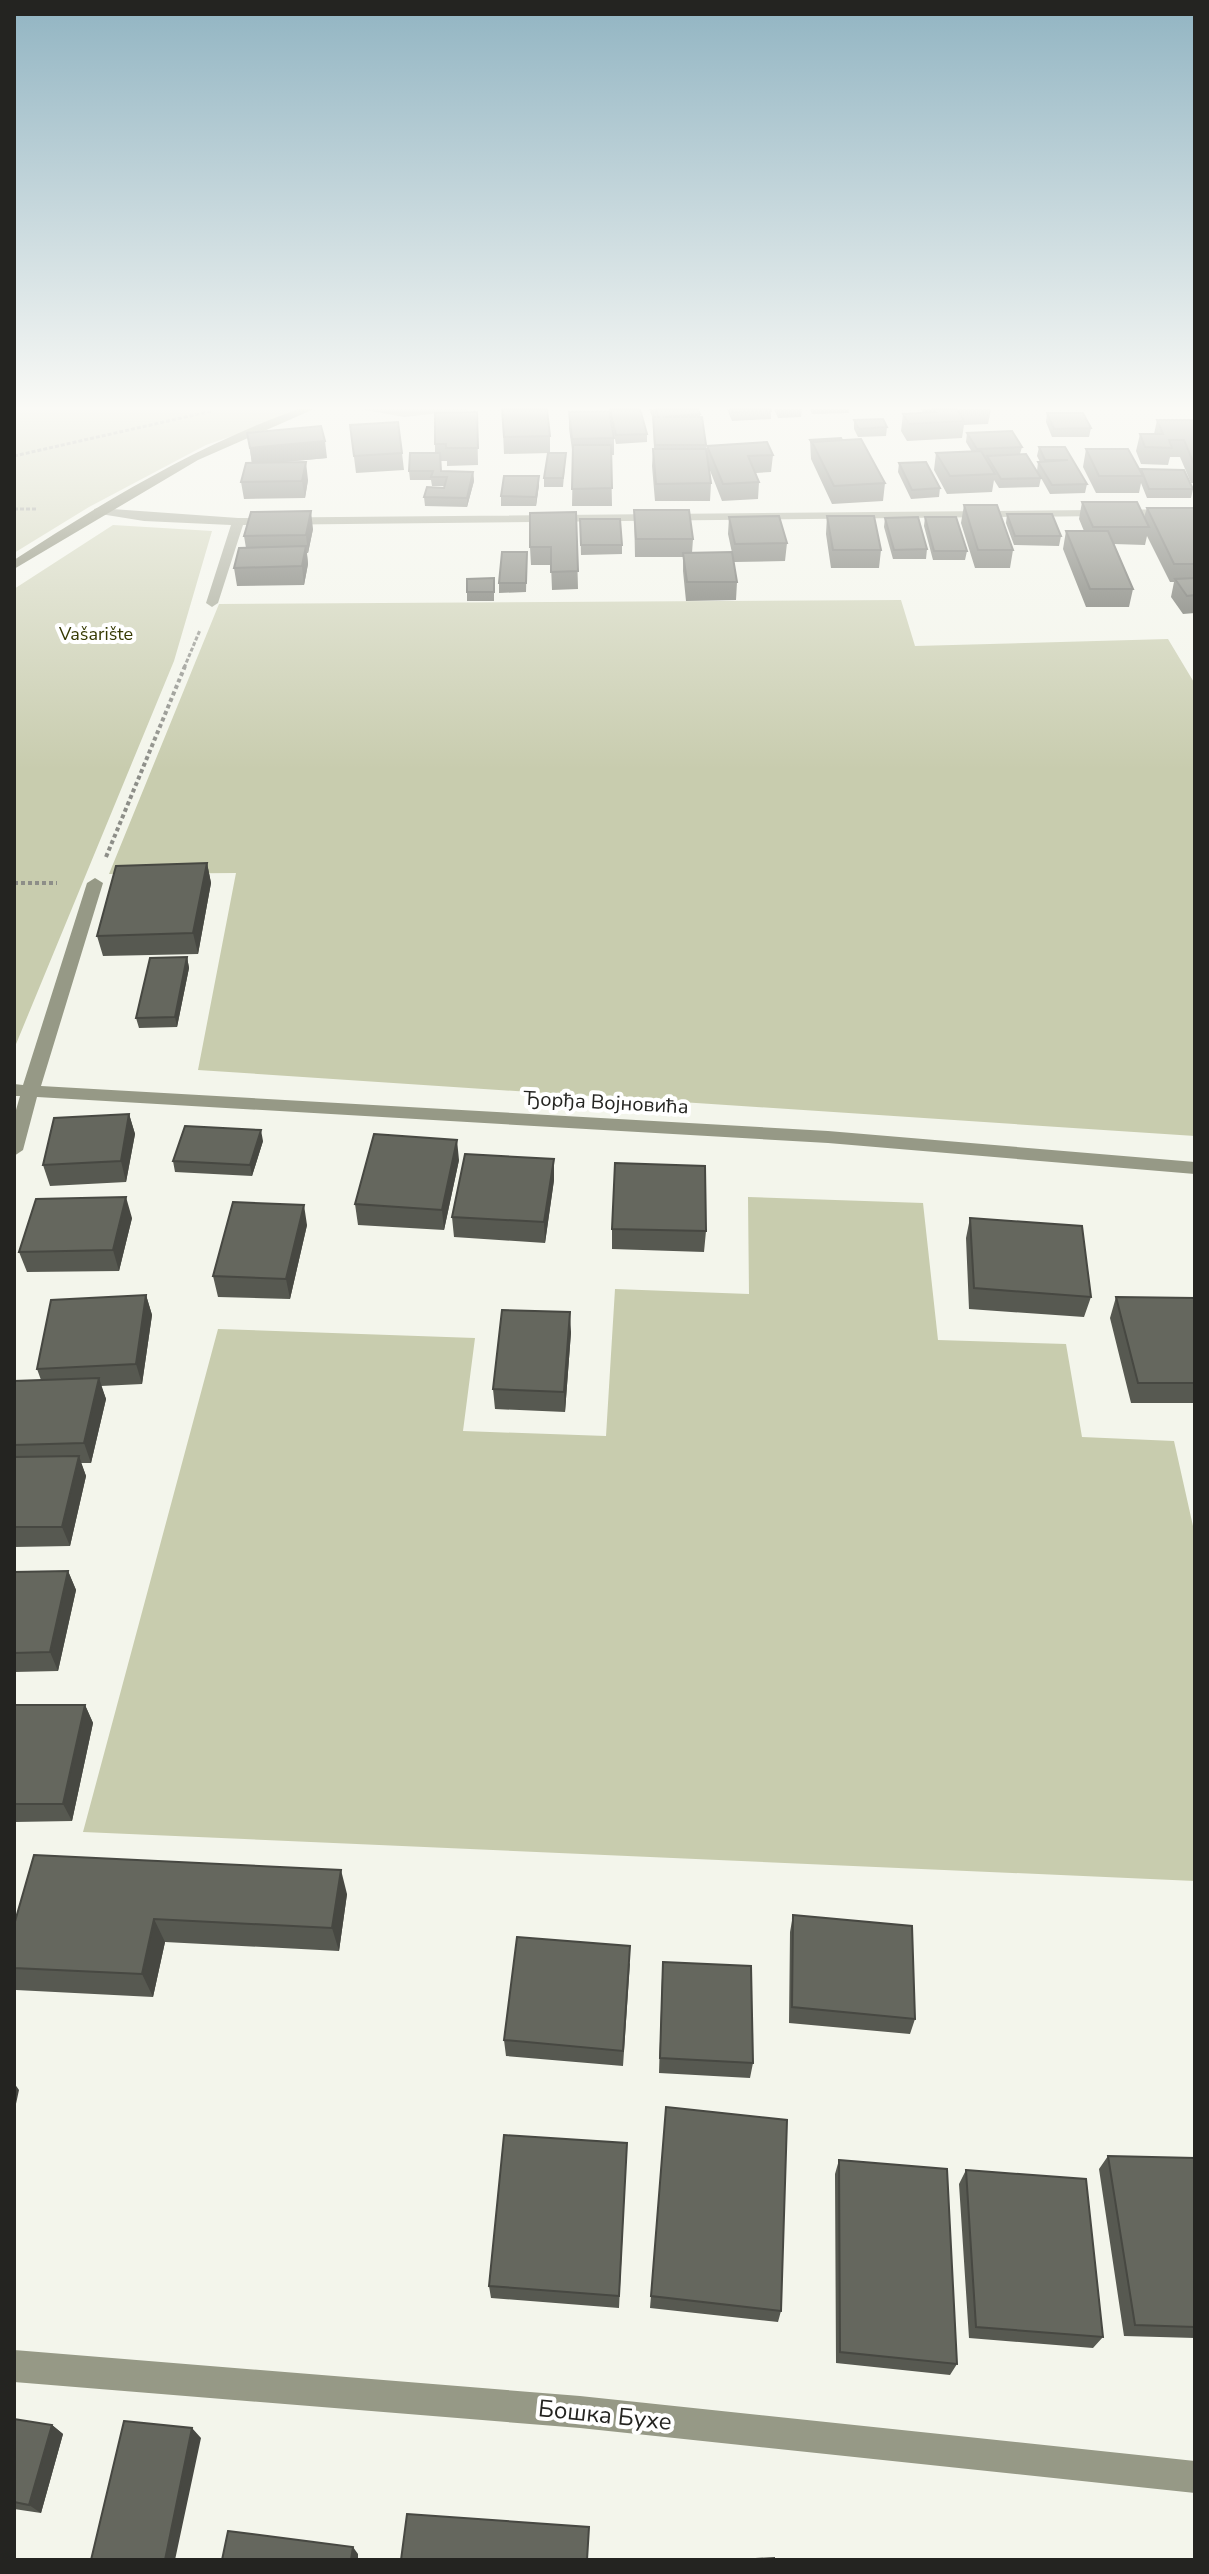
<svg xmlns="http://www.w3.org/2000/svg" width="1209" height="2574" viewBox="0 0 1209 2574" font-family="'Nunito Sans',sans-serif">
  <rect width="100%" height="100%" fill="#f3f5eb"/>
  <path fill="#c8ccae" d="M14,409H311L206,445L89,507L14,553Z
    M113,525L212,531L174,661L14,1049V589Z
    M901,600L915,646L1168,639L1195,684V1136L198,1070L236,873L109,874L219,604Z
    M748,1197L923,1203L938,1340L1066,1344L1082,1437L1174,1441L1195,1535V1881L83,1832L218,1329L475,1338L463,1431L606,1436L615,1289L749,1294Z"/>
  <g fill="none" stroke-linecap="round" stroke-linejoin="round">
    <path stroke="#8d8e88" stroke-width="3" stroke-dasharray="4 2" stroke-linecap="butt" d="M14,456L212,411
      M14,509H37
      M184,668L200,630"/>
    <path stroke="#8d8e88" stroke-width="4" stroke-dasharray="4 3" stroke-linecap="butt" d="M106,857L185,666
      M14,883H57"/>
    <path fill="#969986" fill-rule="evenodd" d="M360,409H477L404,417Z
      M98,508L238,518L1195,509V515L243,525L218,603L212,607L206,603L231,525L144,521L94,513V509Z
      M95,878L103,883L41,1086L828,1131L1195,1162V1174L828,1143L37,1097L23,1150L14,1156V1117L20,1096H14V1084L23,1085L87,883Z
      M14,2350L580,2396L1195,2461V2493L580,2428L14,2382Z"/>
    <path fill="#6a6d52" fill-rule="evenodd" d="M298,409H314L198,460L14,569V560C105,501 196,446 298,409Z"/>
  </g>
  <path fill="#575951" d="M502,409L550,436V453L504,454Z
    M609,409H640L647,434V442L616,444L612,426L614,438V455H611L612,506H572L573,456L569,429V412L609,411Z
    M649,409H698L706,445L707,455V446L773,455L771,472L756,473L759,482L758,499L722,501L709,468L711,483L710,501H655L652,466L653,449H654L653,419Z
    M727,409H771V419L732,421Z
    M774,409H802L801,417L778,418Z
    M810,409H849V413L812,414Z
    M921,409H991L988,424L964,425L962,438L907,441L901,431L903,414L924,413Z
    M477,412L478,465L447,466V461H441V471L473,472L474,481L467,507L425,506L424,497L444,488V486H432L431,480H410L409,471L435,453V444Z
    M1047,413L1091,428L1089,437H1052L1046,422Z
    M854,420L887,427L886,436L858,437L854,429Z
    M1157,420H1195V483H1191L1180,457H1170L1168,465L1141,464L1136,451L1140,434H1154Z
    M350,425L402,453L404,470L356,473Z
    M247,433L327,458L274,463L308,480L305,498L244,499L241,482L252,463Z
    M967,433L1022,447L1020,454L1037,471L1038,462H1040L1037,456L1039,447L1087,484L1085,493L1050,494L1041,478L1039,487L999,488L994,480L992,492L947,494L934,470L936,453L972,452L966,442Z
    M810,440L885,483L883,501L832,504L811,459Z
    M1086,449L1140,471L1141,469L1193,489L1191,498H1147L1141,483L1139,493H1096L1083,467Z
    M566,453L563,487H544V478Z
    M899,463L940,488L939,497L911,499L898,472Z
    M539,476V485L536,506H501V496Z
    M1082,502L1144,517L1147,508H1195V613L1183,614L1171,597L1174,582H1170L1147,536L1145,545L1114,544L1133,589L1129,607H1086L1063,549L1066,531H1084L1079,519Z
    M964,505L1013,550L1010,568H975L961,523Z
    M634,510L693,539L692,553L737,582L736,600L686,601L683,571V557H635Z
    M576,512L578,589L552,590L551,565H531L530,547Z
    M1007,514L1061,536L1059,546L1014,545L1006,523Z
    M827,516L881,550L879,568H831L826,534Z
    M729,517L787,543L785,561L734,562L728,534Z
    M925,517L967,551L965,560H933L924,526Z
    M885,518L927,549L926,559H893L884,527Z
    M580,519L622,545V554L581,555Z
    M313,529L308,553H307L308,564L304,585L237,586L234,568L246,548L244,536Z
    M527,552L526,592L499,593V583Z
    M494,578V601H467V592Z
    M207,863L211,883L198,954L103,956L97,936Z
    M187,957L189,968L177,1027L139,1028L136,1018Z
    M129,1114L135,1134L126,1182L50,1186L43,1165Z
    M263,1141L252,1176L175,1172L173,1161Z
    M554,1159V1180L545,1243L454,1237L452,1217Z
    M459,1160L444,1230L358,1225L355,1204Z
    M132,1218L119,1271L27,1272L19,1252Z
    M970,1218L1091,1297L1084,1317L969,1309L966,1238Z
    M307,1225L290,1299L218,1297L213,1276Z
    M612,1229L706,1231L704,1252L612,1249Z
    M146,1295L152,1315L142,1384L101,1386L106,1399L91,1463H81L86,1476L70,1546L14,1547V1381L41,1380L37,1369Z
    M1116,1297L1195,1298V1403H1131L1110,1318Z
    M571,1332L565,1412L495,1409L493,1389Z
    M68,1571L76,1590L58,1671L14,1672V1572Z
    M14,1705H85L93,1723L72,1821L14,1822Z
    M347,1894L339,1951L165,1942L153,1997L16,1990L14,1986V1925Z
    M793,1915L915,2019L910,2034L789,2023L790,1932Z
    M630,1963L623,2066L506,2056L504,2040Z
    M662,1978L753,2063L750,2078L659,2073Z
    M666,2107L781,2311L778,2322L650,2308Z
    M627,2143L619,2308L491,2298L489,2286Z
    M1108,2156L1195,2158V2338L1124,2336L1099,2169Z
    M839,2160L957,2364L950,2375L836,2363L835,2174Z
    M966,2170L1103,2337L1093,2348L969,2338L959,2184Z
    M14,2419L52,2425L63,2434L41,2513L14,2509Z"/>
  <path fill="#474842" d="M700,414V430L663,417Z
    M325,441L327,458L252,465L250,448Z
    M306,462L308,480L305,498L302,481Z
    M473,472L474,481L467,507V498Z
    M539,476V485L536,506V497Z
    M311,511L313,529L308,553L306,535Z
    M306,546L308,564L304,585L302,566Z
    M207,863L211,883L198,954L193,933Z
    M187,957L189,968L177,1027L175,1017Z
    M129,1114L135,1134L126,1182L121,1161Z
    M261,1130L263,1141L252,1176L250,1165Z
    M457,1140L459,1160L444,1230L442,1210Z
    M554,1159V1180L545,1243L544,1222Z
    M126,1197L132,1218L119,1271L113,1250Z
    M304,1205L307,1225L290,1299L286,1279Z
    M146,1295L152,1315L142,1384L136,1364Z
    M570,1312L571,1332L565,1412L564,1392Z
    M99,1378L106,1399L91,1463L84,1443Z
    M79,1456L86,1476L70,1546L62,1527Z
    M68,1571L76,1590L58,1671L50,1652Z
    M85,1705L93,1723L72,1821L63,1804Z
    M341,1870L347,1894L339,1951L332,1928Z
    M154,1919L165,1942L153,1997L142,1974Z
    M14,2083L19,2090L14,2113Z
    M52,2425L63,2434L41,2513L29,2505Z
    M192,2428L201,2438L175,2560H165Z
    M353,2547L358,2554V2560H351Z"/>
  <path fill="#65675e" stroke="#474842" stroke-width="2" d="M502,409H547L550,436L504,437Z
    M610,409H640L647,434L616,435Z
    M656,409H698L700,414L663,417H702L706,445H655L653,417H659Z
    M731,409H771V411L732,412Z
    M934,409H957L964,421L909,424L903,414L936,412Z
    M609,411L614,438L572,439L569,412Z
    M477,412L478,448H446V444H435V413Z
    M1047,413H1083L1091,428L1054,429Z
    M883,419L887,427L859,429L854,420Z
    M1157,420H1195V466L1184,440H1169L1172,448L1145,447L1140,434H1163Z
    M398,422L402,453L354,456L350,425Z
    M321,426L325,441L250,448L247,433Z
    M1012,431L1022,447L977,449L967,433Z
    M841,438L842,440L812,442V443L810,440Z
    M861,439L885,483L834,486L812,442Z
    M767,442L773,455L748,456L759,482L723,484L707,446Z
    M573,445H611L612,488L572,489Z
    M1039,447H1065L1087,484L1052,485L1038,462L1068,460H1045Z
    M653,449H706L711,483L656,484Z
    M1086,449H1128L1143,476H1099Z
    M981,451L995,474L950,476L936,453Z
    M410,453H440L441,471L473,472L467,498L424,497L427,487L444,488L447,477H431L433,471H409Z
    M548,453H566L563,478H544Z
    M1026,454L1041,478L1001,479L987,456Z
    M306,462L302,481L241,482L246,463Z
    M926,462L940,488L912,490L899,463Z
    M1141,469L1184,470L1193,489H1149Z
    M504,476H539L536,497L501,496Z
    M1082,502H1137L1149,527H1093Z
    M964,505H997L1013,550H978Z
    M1147,508H1195V564H1174Z
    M634,510H689L693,539H636Z
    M311,511L306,535L244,536L251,512Z
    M576,512L578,571L551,572V547H530V513Z
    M1007,514H1052L1061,536H1015Z
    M779,516L787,543L735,544L729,517Z
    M827,516H874L881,550H833Z
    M918,517L927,549L894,550L885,518Z
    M925,517H956L967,551H934Z
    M580,519H620L622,545H581Z
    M1066,531H1108L1133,589H1090Z
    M306,546L302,566L234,568L239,548Z
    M502,552H527L526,583H499Z
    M732,552L737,582H687L683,553Z
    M494,578V592H467V579Z
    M1195,578V595L1187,596L1175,579Z
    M207,863L193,933L97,936L116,866Z
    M187,957L175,1017L136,1018L150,958Z
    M129,1114L121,1161L43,1165L54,1118Z
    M185,1126L261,1130L250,1165L173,1161Z
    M374,1134L457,1140L442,1210L355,1204Z
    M465,1154L554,1159L544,1222L452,1217Z
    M615,1163L705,1166L706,1231L612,1229Z
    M126,1197L113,1250L19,1252L36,1199Z
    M233,1202L304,1205L286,1279L213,1276Z
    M970,1218L1082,1226L1091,1297L974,1288Z
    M146,1295L136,1364L37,1369L51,1300Z
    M1116,1297L1195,1298V1383H1138Z
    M502,1310L570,1312L564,1392L493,1389Z
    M99,1378L84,1443L14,1445V1381Z
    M79,1456L62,1527H14V1457Z
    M68,1571L50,1652L14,1653V1572Z
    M14,1705H85L63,1804H14Z
    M34,1855L341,1870L332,1928L154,1919L142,1974L14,1968V1925Z
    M793,1915L912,1926L915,2019L792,2007Z
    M517,1937L630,1946L623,2051L504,2040Z
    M663,1962L751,1966L753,2063L660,2058Z
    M666,2107L787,2120L781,2311L651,2296Z
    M504,2135L627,2143L619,2296L489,2286Z
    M1108,2156L1195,2158V2327L1135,2325Z
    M839,2160L947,2169L957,2364L840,2352Z
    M966,2170L1086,2179L1103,2337L976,2327Z
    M14,2419L52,2425L29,2505L14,2502Z
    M124,2421L192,2428L165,2560H91Z
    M407,2514L589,2527L587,2560H401Z
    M228,2531L353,2547L351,2560H222Z
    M774,2558V2560H738Z"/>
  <linearGradient id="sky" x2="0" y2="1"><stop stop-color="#91b4c2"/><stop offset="0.53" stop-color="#fafaf6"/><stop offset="1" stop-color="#fafaf6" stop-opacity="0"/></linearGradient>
  <rect width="1209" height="770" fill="url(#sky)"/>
  <g text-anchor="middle" stroke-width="8" stroke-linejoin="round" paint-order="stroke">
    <g font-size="18" fill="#363a03" stroke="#fff">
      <text x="96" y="640">Vašarište</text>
    </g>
    <g font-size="20" fill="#242421" stroke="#fff">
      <text transform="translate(606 1102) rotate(3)" y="7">Ђорђа Војновића</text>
    </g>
    <g font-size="24" fill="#242421" stroke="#fff">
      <text transform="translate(605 2415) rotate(6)" y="8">Бошка Бухе</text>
    </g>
  </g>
  <rect width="1209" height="2574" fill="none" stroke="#242421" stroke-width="32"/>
</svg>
